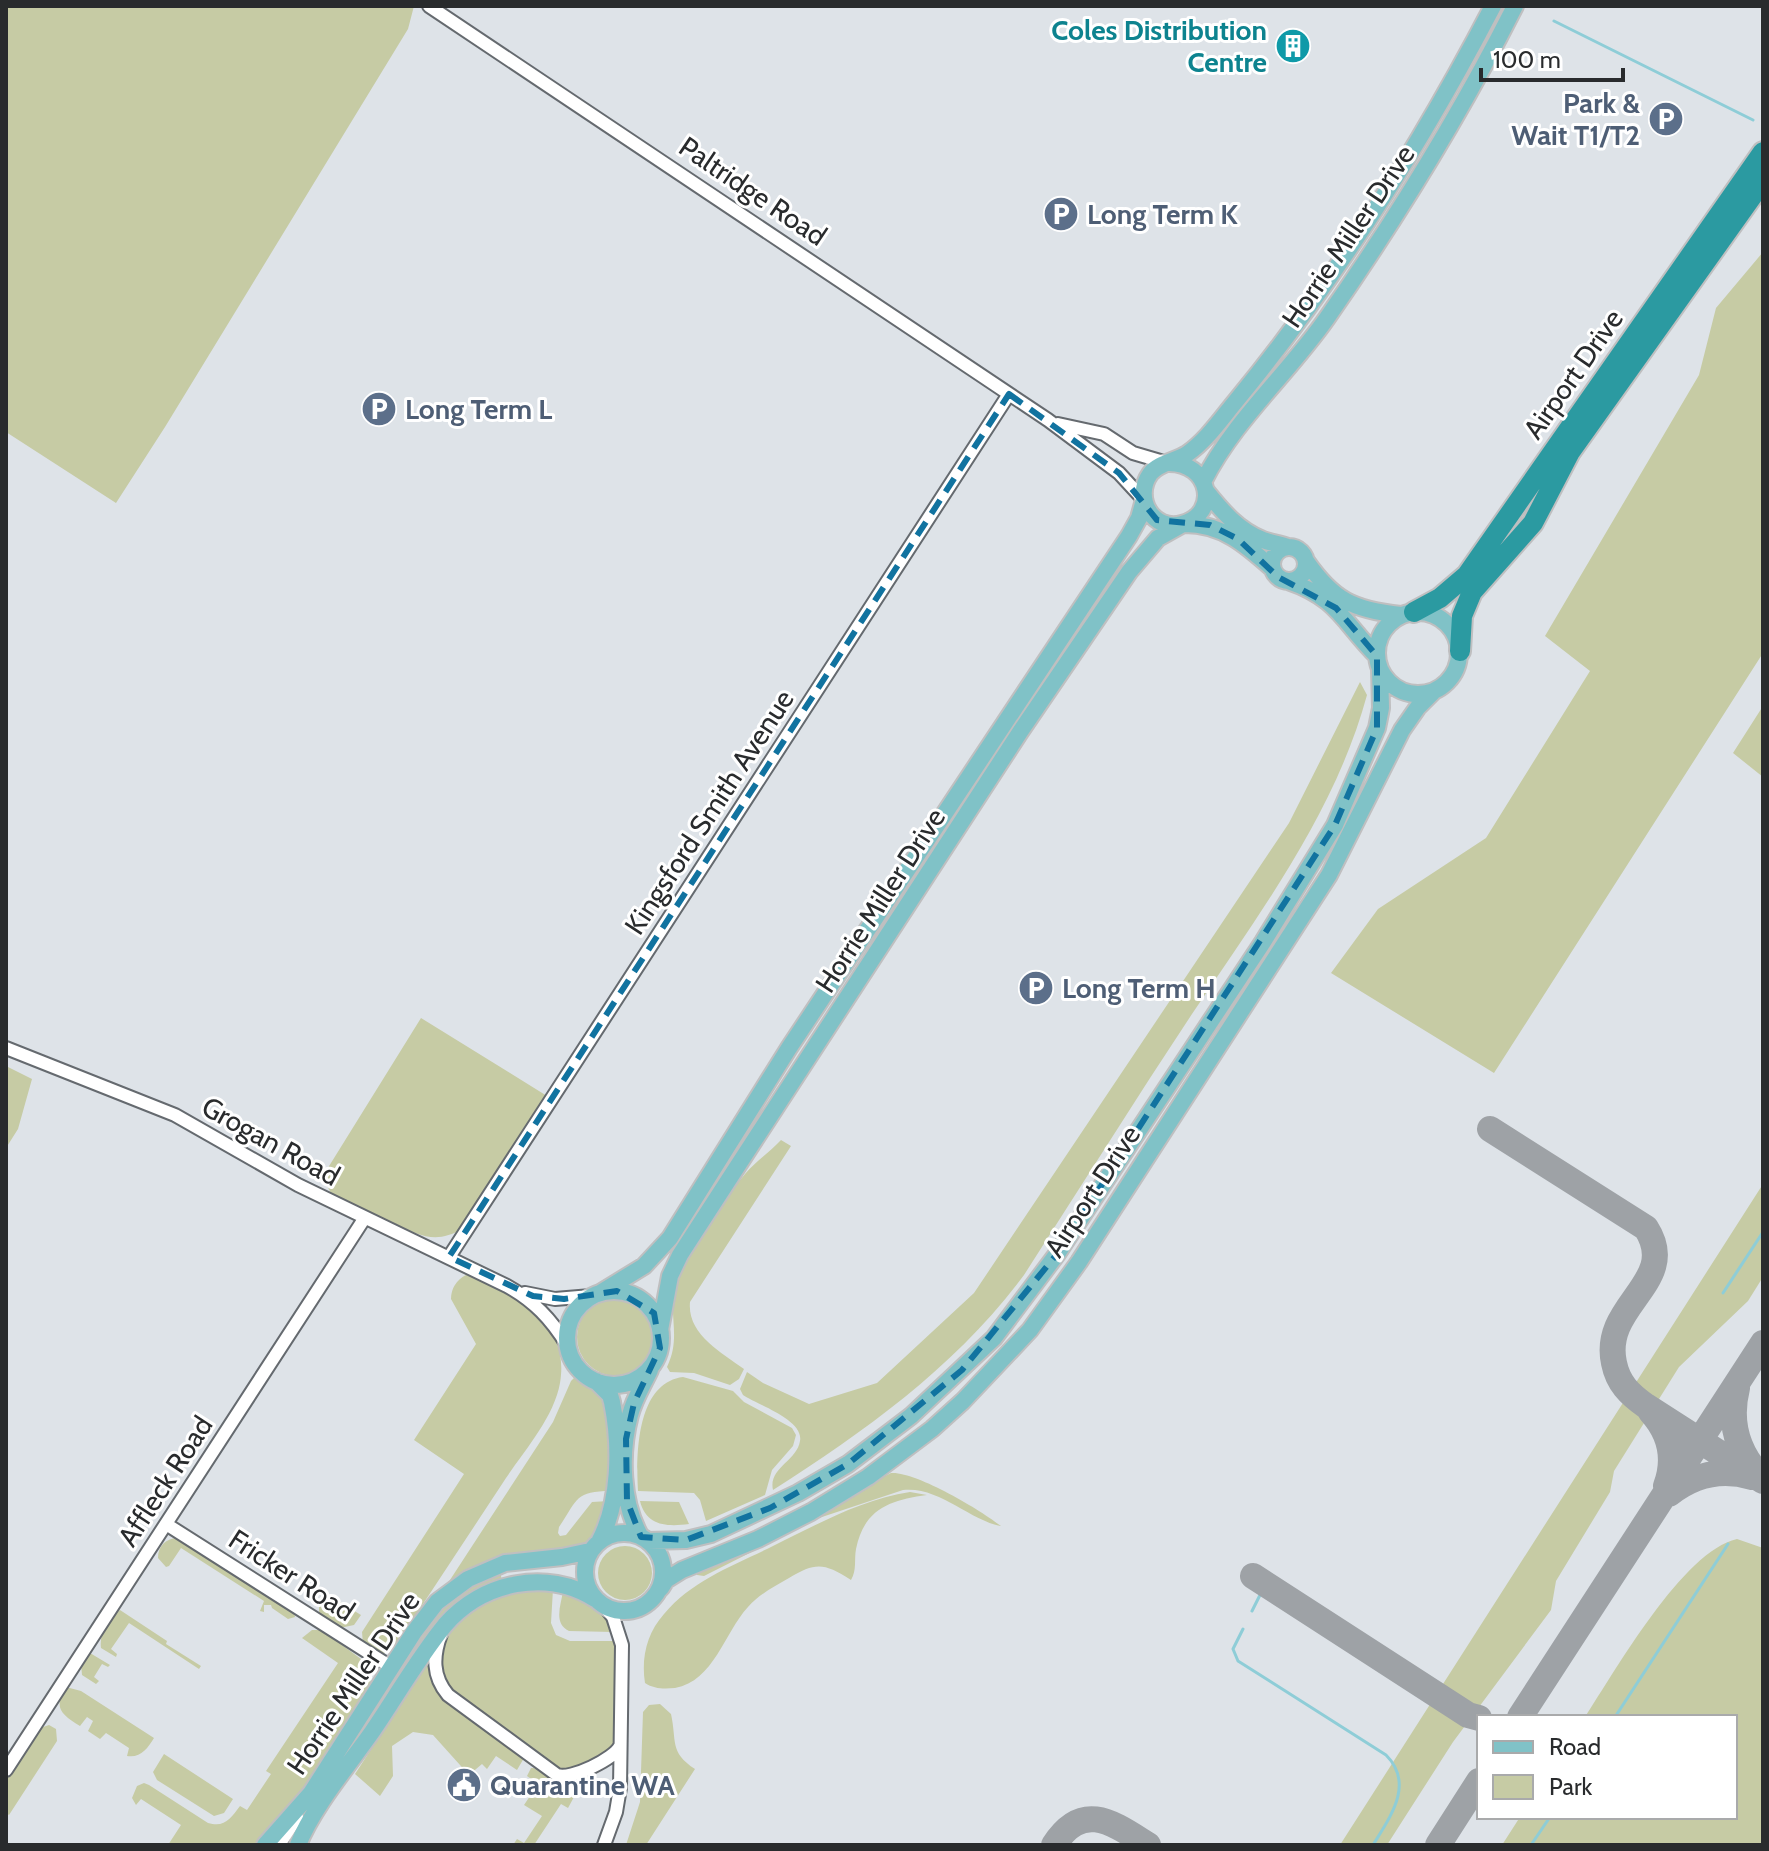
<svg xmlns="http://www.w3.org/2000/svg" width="1769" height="1851" viewBox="0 0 1769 1851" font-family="Cabin,sans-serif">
  <rect width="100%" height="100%" fill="#dee3e8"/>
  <path fill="#c6cba4" d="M6,6H414L408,29L165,427L116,503L6,432Z
    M1763,252V653L1494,1073L1331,973L1378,909L1486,838L1590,671L1545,636L1699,375L1716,308Z
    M1360,682L1367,695C1335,813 1259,914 1192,1014C1135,1100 1080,1188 1024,1275C956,1366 868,1429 773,1490C768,1468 797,1461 800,1441C804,1420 758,1405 743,1395L740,1389L747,1372L763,1383L809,1404L877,1383L974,1293L1289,823Z
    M1763,706V777L1733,753Z
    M421,1018L547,1096L463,1229C445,1238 434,1240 415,1233L332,1195L324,1180L326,1171Z
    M6,1066L32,1079L18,1129L6,1148Z
    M781,1140L791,1146L690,1302C687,1334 721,1352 744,1369L739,1379L730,1385L694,1373L670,1372L667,1367C682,1336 667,1315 676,1283C683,1259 728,1194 745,1174C756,1161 770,1152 781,1140Z
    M1763,1184V1277L1748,1301L1679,1367L1614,1471L1610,1492L1556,1581L1551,1610L1453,1742L1387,1845H1340Z
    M466,1275C477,1277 488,1284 499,1289C538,1308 568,1335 560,1383C554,1417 525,1450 506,1478C468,1536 430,1593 392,1651L382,1654L363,1644L362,1632L464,1474L414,1440L476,1344L451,1299C451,1289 456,1280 466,1275Z
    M577 1337a39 39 0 1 1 78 0a39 39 0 1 1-78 0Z
    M575,1377C588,1380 603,1392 608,1406C613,1419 610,1474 611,1491C575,1491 578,1499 559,1527L558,1533L560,1536L566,1535L592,1502L609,1501L594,1538L583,1547L508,1555L448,1583L553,1422L571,1381Z
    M683,1377L733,1391L744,1402L792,1428L796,1435L793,1446L772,1470L765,1495L706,1521L700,1500L694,1493L638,1491C636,1456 636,1383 683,1377Z
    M891,1473C915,1471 981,1510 1001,1526C969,1520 939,1486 903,1490L819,1518L704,1576L697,1575L696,1571Z
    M910,1492L927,1495C890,1500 864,1509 856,1549C854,1560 857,1570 851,1580C824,1563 816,1562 789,1578C774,1587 759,1594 748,1607C724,1633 714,1681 675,1688C664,1689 654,1689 645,1683C641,1658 647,1633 664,1614C692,1580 735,1565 773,1546C816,1525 862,1499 910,1492Z
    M640,1501L679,1502L689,1524C667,1527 646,1526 640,1501Z
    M178,1538L294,1612L295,1617L288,1619L272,1608L271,1605H264V1612L260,1611L264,1601L181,1548L169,1566L166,1567L158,1558C158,1546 166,1538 178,1538Z
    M1737,1539L1763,1548V1845H1502L1520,1817H1735V1717H1585C1616,1670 1683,1551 1737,1539Z
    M598 1573a27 27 0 1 1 54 0a27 27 0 1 1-54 0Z
    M500,1571L502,1581L492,1584L393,1690L387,1686C407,1655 425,1619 455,1596C468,1586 485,1579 500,1571Z
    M553,1589L551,1623L556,1635L570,1641H615L616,1650L615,1742C607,1759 578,1771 560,1770L454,1694C417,1643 471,1597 521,1590C531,1588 542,1589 553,1589Z
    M563,1591C589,1602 601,1604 613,1632L569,1631C553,1623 561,1605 563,1591Z
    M335,1599L361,1615L354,1625L340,1628L319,1614V1607L323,1601L331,1605Z
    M120,1610L167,1641L166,1644L201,1666L199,1669L129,1623L111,1649L117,1654L116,1657L101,1648C99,1634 108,1618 120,1610Z
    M312,1630H322L365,1662L369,1668L371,1683L298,1799L260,1845H168L181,1825L141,1799L136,1805L132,1798L137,1786L144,1783L149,1785L208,1823C225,1828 231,1818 240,1806L247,1810L271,1774L266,1771L338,1663L302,1638Z
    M90,1653L110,1665L108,1667L102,1664L94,1677L99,1681L96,1684L82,1675L81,1664Z
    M428,1662L430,1671L524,1758L517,1770L496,1756L487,1769L482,1764L469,1775L433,1735L413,1732L392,1746L393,1776L380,1796L355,1774Z
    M66,1687L81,1691L154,1738C147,1749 141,1758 127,1756L129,1748L106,1733L100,1739L88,1731L93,1721L87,1717L80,1726C61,1714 53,1708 66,1687Z
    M660,1704L671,1714C677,1741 669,1752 695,1769L646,1845H626L640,1802L643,1712L649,1705Z
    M49,1725L56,1729L57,1741L9,1815L6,1813V1781L40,1728Z
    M164,1754L233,1799L224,1813L214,1816L157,1780L153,1772Z
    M531,1768H534L572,1792L574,1797L568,1808L561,1804L534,1845H513L517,1839L524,1843L542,1816L524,1805L538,1784L527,1776Z"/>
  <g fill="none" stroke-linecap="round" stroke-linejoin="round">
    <path stroke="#8ecdd7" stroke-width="3" d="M1554,21L1753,120
      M1723,1293L1763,1232
      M1252,1611L1260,1595
      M1243,1629L1233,1649L1238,1661L1386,1755C1415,1784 1390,1817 1373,1845
      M1615,1717L1728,1544
      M1531,1845L1550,1817"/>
    <path stroke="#9ea2a6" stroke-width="26" d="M1490,1129L1646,1228C1681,1282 1601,1304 1614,1363C1618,1383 1629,1394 1646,1406L1763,1481
      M1737,1388C1729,1420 1736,1449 1758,1474
      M1651,1412C1670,1433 1676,1459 1666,1486
      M1669,1494C1693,1475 1722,1468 1752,1477
      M1253,1576L1468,1715L1479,1718
      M1520,1717L1763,1343
      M1054,1845C1083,1800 1113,1823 1148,1845
      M1438,1845L1479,1781"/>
    <defs>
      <path id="minor" d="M429,6L1048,420L1119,473L1143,499
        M1058,424L1104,434L1133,453L1167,463
        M6,1048L175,1115L298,1185L507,1286C534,1301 551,1319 567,1345
        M449,1257L1009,394
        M525,1293L555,1299L591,1296
        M166,1524L391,1667
        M441,1634C433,1656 432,1676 448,1695L557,1775C571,1780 614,1759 620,1746
        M6,1770L364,1219
        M279,1845L297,1817
        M604,1845L616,1812L620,1788L622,1645L613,1617L605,1607"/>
      <path id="major" d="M1168,463C1211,462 1220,514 1182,524C1153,532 1133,498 1150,474C1158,463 1176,461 1187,454C1207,440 1221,419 1236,401C1336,279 1420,146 1493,6
        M1203,482C1234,420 1288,374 1327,318C1398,216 1459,117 1515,6
        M1206,491C1222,511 1238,530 1263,540C1271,543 1280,544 1288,547
        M1185,524C1222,524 1245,544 1272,568
        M1272 564a17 17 0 1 1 34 0a17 17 0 1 1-34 0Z
        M1306,561C1333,600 1353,610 1401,615
        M1288,581C1338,598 1343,622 1377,656
        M1377 653a41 41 0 1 1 82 0a41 41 0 1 1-82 0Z
        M567 1338a47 47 0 1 1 94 0a47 47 0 1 1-94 0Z
        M600,1293L644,1266L670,1238L789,1048L1129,536L1139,518L1144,500
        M660,1330L670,1276L680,1255L735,1170L1020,732L1129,572L1158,538L1183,524
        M596,1381L610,1395L612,1402C621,1447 620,1502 599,1542
        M585 1572a39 39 0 1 1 78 0a39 39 0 1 1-78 0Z
        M641,1537C621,1503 620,1453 630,1415C634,1399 643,1385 650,1370
        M648,1541L686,1540L711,1534L798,1493L848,1464L911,1416L994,1338L1057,1254L1263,942L1335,825L1377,728L1381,708L1380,669
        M661,1588L666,1580L682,1570L758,1539L811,1512L868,1477L932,1429L963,1401L1030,1330L1079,1262L1329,875L1402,730L1418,707L1433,692
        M265,1845L311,1793L414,1632L437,1602L468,1579L505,1563L562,1557L590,1551
        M298,1845C313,1807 348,1766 372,1732C396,1697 418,1658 445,1625C482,1582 547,1568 595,1599"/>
      <path id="highway" d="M1414,612L1440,598L1467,575L1763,152
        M1460,651L1462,616L1472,592L1533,523L1570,452L1763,181"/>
    </defs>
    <use href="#minor" stroke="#656a6f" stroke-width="16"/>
    <use href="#major" stroke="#bfbfc0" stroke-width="20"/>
    <use href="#highway" stroke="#bfbfc0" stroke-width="24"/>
    <use href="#minor" stroke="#fff" stroke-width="12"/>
    <use href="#major" stroke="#80c2c7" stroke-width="16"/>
    <use href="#highway" stroke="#2b9aa1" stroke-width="20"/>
  </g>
  <path fill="none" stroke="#1173a0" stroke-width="6" stroke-dasharray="16 10" stroke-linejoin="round" d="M1009,394L1119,473L1157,520L1210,525L1238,539L1278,577L1336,608L1377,656V728L1335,825L1057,1254L962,1370L848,1464L770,1508L686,1540L641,1537L627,1501L626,1439L634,1403L660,1348L654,1313L617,1291L564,1299L533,1296L449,1257Z"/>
  <defs>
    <symbol id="building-disc" viewBox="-11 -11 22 22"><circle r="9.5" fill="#0f9aa8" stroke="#fff"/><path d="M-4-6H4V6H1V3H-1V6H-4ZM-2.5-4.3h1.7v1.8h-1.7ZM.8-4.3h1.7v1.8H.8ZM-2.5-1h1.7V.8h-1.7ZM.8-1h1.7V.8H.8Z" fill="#fff"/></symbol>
    <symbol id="parking-disc" viewBox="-11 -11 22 22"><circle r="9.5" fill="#5c6f8a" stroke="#fff"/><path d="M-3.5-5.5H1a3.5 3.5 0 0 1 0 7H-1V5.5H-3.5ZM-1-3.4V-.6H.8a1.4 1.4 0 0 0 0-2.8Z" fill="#fff"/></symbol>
    <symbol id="civic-disc" viewBox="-11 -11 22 22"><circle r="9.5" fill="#5c6f8a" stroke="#fff"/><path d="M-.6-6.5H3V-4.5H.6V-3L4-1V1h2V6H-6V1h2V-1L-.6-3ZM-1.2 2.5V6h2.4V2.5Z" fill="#fff"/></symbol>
  </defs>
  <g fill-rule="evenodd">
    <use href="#building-disc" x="1273" y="26" width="40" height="40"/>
    <use href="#parking-disc" x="1646" y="99" width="40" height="40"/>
    <use href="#parking-disc" x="1041" y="194" width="40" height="40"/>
    <use href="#parking-disc" x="359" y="389" width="40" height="40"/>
    <use href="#parking-disc" x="1016" y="968" width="40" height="40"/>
    <use href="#civic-disc" x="444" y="1765" width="40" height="40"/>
  </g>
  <g text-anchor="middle" stroke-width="6" stroke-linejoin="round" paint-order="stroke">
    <g font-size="28" font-weight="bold" fill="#0d838f" stroke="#fff" text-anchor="end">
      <text x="1267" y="40">Coles Distribution<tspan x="1267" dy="32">Centre</tspan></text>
    </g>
    <g font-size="28" font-weight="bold" fill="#4e5e75" stroke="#fff" text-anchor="start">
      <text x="1640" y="113" text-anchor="end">Park &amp;<tspan x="1640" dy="32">Wait T1/T2</tspan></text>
      <text x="1087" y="224">Long Term K</text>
      <text x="405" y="419">Long Term L</text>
      <text x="1062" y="998">Long Term H</text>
      <text x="490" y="1795">Quarantine WA</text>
    </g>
    <g font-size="28" fill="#292b2d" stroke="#fff">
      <text transform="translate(753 191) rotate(34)" y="10">Paltridge Road</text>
      <text transform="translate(1348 236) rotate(-56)" y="10">Horrie Miller Drive</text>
      <text transform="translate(1573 374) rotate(-55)" y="10">Airport Drive</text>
      <text transform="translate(709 812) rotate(-57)" y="10">Kingsford Smith Avenue</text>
      <text transform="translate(880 900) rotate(-57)" y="10">Horrie Miller Drive</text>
      <text transform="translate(271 1141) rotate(29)" y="10">Grogan Road</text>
      <text transform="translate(1092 1191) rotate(-57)" y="10">Airport Drive</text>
      <text transform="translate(165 1481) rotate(-57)" y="10">Affleck Road</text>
      <text transform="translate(292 1575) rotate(33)" y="10">Fricker Road</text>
      <text transform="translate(353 1683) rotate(-56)" y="10">Horrie Miller Drive</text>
    </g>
  </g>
  <rect width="1769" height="1851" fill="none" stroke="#292b2d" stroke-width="16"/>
  <rect x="1477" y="1715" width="260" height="104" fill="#ffffff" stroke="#a9aaab" stroke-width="2"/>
  <rect x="1493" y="1741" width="40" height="12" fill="#80c2c7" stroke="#a9aaab" stroke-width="2"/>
  <text x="1549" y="1755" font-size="24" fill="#292b2d">Road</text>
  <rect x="1493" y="1775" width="40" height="24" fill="#c6cba4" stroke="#a9aaab" stroke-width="2"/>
  <text x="1549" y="1795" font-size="24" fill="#292b2d">Park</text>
  <path d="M1481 68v12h142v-12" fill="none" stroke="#292b2d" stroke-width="4"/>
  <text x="1493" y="68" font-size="24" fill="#292b2d" stroke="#ffffff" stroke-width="6" paint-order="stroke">100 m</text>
</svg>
